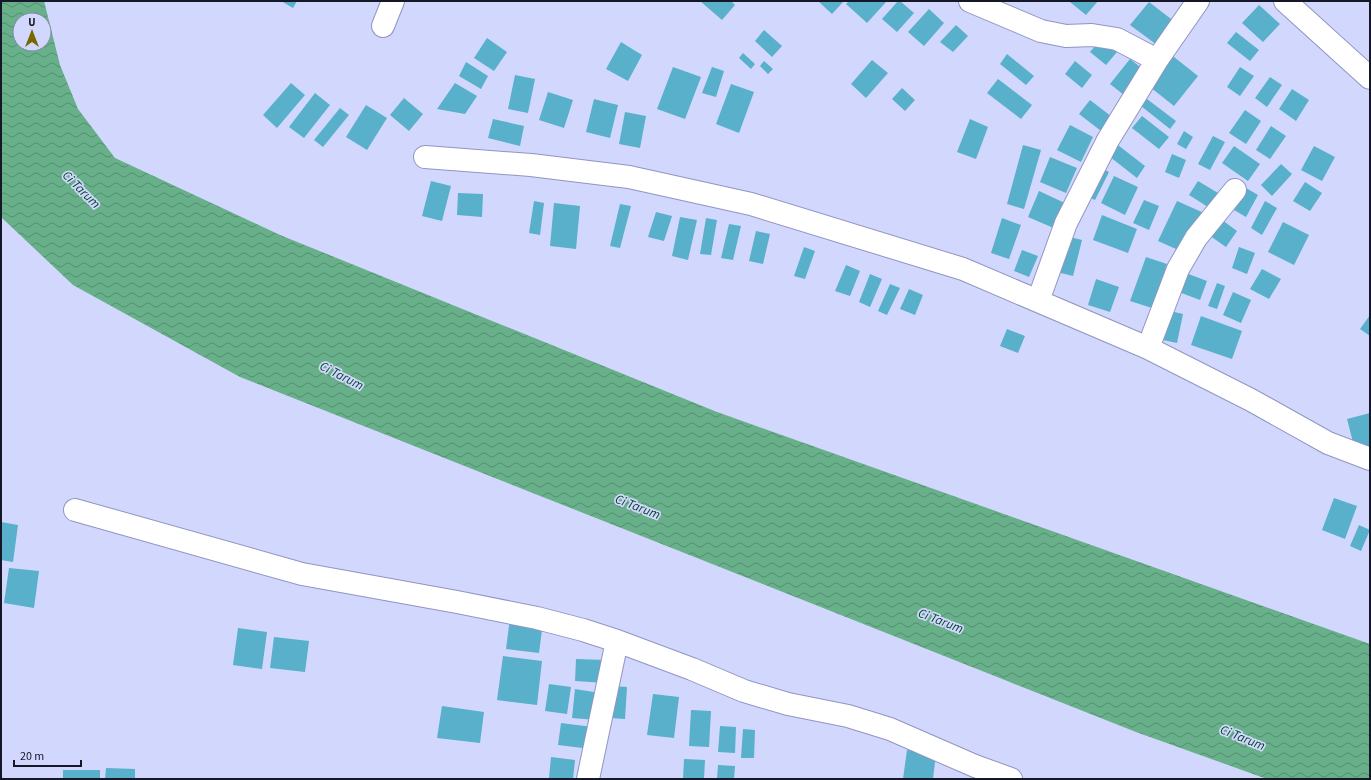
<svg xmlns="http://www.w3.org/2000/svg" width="1371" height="780" viewBox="0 0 1371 780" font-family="'Source Sans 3',sans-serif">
  <defs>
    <pattern id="water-waves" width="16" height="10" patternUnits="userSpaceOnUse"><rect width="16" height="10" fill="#68b08a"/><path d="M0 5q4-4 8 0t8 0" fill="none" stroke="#548e71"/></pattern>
  </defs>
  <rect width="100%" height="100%" fill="#d2d7fd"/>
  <path fill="url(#water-waves)" fill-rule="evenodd" d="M1,1H44L60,65L78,109L115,158L280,235L717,412L1370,644V779H1267L1136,732L240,377L73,285L1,217ZM20,20H44V44H20Z"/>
  <path fill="#58b0ca" d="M281,1H297L293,8Z
    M700,1H731L735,5L722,20Z
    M818,1H843V2L832,14Z
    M849,1H887L867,23L846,4Z
    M898,1H900L914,13L897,32L882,19Z
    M1071,1H1098L1086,15L1070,2Z
    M1149,2L1175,22L1157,45L1130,25Z
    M1259,5L1280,24L1263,42L1242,23Z
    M929,9L944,23L924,46L908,32Z
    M956,25L968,36L953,52L940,42Z
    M764,30L782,46L772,57L755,41Z
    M1236,32L1259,50L1250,61L1227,43Z
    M487,38L507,52L494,71L474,58Z
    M1101,39L1117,52L1106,65L1090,52Z
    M621,42L642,55L628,81L606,69Z
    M743,53L755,64L751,69L739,58Z
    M1169,53L1198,76L1174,106L1145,83Z
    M1007,54L1034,76L1026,85L1000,64Z
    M1130,59L1144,70L1124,95L1110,84Z
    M872,60L888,73L866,98L851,84Z
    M764,61L773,69L768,74L760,66Z
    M1075,61L1092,75L1082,88L1065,74Z
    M466,62L488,76L481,89L459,76Z
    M673,67L701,77L685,119L657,109Z
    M712,67L724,71L716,97L702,93Z
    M1240,67L1254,76L1240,96L1227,87Z
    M515,75L535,79L528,113L508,109Z
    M1270,77L1282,85L1267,107L1255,98Z
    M998,79L1032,105L1021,119L987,93Z
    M291,83L305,95L277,128L263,115Z
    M455,83L477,96L465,114L437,109Z
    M731,84L754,92L739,133L716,124Z
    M902,88L915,100L905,111L892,99Z
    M1292,89L1309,100L1296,121L1279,109Z
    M548,92L573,100L564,128L539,120Z
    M315,93L330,105L304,138L289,127Z
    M404,98L423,114L409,131L390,115Z
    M594,99L618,105L610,138L586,132Z
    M1147,99L1176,121L1170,129L1141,106Z
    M1090,100L1116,120L1105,134L1079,114Z
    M366,105L387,118L367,150L346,137Z
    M340,108L349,115L323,147L314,140Z
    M1245,110L1261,121L1246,144L1229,133Z
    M625,112L646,116L640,148L619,144Z
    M1142,116L1169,137L1159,149L1132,128Z
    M493,119L524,126L520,146L488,138Z
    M970,119L988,127L976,159L957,152Z
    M1070,125L1093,137L1081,162L1057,150Z
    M1271,126L1286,136L1270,159L1256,150Z
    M1184,131L1193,137L1186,149L1177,144Z
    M1213,136L1225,142L1210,170L1198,164Z
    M1114,142L1145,166L1137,178L1105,153Z
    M1023,145L1041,150L1024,209L1007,204Z
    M1234,146L1260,164L1248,181L1222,163Z
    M1314,146L1335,157L1322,181L1301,170Z
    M1172,154L1186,160L1179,178L1165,172Z
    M1050,157L1077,168L1066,193L1040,182Z
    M1281,164L1292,174L1272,196L1261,185Z
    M1097,166L1109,172L1095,200L1083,194Z
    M1114,176L1138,187L1125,215L1101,203Z
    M431,181L451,186L442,221L422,216Z
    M1198,181L1218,193L1208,207L1189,195Z
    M1305,182L1322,193L1310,211L1293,201Z
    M1246,188L1258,195L1246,217L1234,210Z
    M1039,191L1067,204L1056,229L1028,217Z
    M458,193L483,194L482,217L457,215Z
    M1144,200L1159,206L1149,230L1133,223Z
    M534,201L544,203L540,235L529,233Z
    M1177,201L1204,213L1185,253L1158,241Z
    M1265,201L1277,208L1262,235L1251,228Z
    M554,203L580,206L576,249L550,246Z
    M620,204L631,206L620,248L610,246Z
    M656,212L672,216L664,241L648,237Z
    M1102,215L1137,229L1128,253L1093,240Z
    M680,217L697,220L688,260L672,256Z
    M1218,217L1237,231L1226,247L1206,233Z
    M706,218L717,220L711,255L700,254Z
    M1002,218L1021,225L1009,259L991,253Z
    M1283,222L1309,235L1294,265L1268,252Z
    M729,224L741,226L733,260L721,258Z
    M756,231L770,234L763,264L749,261Z
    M1066,236L1082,240L1073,276L1057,272Z
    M804,247L815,251L805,279L794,276Z
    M1239,247L1255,253L1247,274L1232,268Z
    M1022,250L1038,256L1029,277L1014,271Z
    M1146,257L1167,264L1152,308L1130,301Z
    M846,265L860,271L850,296L835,291Z
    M1262,269L1281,279L1269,299L1250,289Z
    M1178,270L1207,281L1200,300L1171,289Z
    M870,274L882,279L870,307L859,302Z
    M1096,279L1119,287L1110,312L1088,305Z
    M1217,283L1225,286L1217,309L1208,306Z
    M890,284L900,288L887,315L878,311Z
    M909,289L923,295L915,315L900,309Z
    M1233,292L1251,300L1241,323L1223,315Z
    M1170,311L1183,314L1177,343L1163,340Z
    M1370,315V336L1360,329Z
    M1201,316L1242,331L1232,359L1191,345Z
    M1007,329L1025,336L1018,353L1000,346Z
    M1370,413V446L1355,450L1347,419Z
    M1334,498L1357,506L1345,539L1322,530Z
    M1,522L18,525L13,562L1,560Z
    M1359,525L1370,530L1361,551L1350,546Z
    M9,568L39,571L34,608L4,603Z
    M510,618L543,622L539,653L506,649Z
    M238,628L267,632L262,669L233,665Z
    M274,637L309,641L305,672L270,668Z
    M503,656L542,661L537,705L497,700Z
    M576,659L606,660L605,683L575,681Z
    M549,684L571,687L567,714L545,711Z
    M613,686L627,687L625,719L611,718Z
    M575,689L600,693L596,720L572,718Z
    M653,694L679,697L674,738L647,735Z
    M442,706L484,712L480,743L437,738Z
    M691,710L711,711L709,747L689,746Z
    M561,723L593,727L591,749L558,745Z
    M720,726L736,727L735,753L718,752Z
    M743,729L755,730L754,758H741Z
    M907,750L936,754L933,779H903Z
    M551,757L575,760L573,779L549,778Z
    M684,759L705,760L704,779H683Z
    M718,765L735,766L734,779H717Z
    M106,768L135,769V779H105Z
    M63,770H100V779H63Z"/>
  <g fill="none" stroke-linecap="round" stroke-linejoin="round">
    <defs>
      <path id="minor" d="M970,1L1041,31L1066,36L1092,35L1117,39L1157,60
        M1285,1L1370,78
        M383,26L393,1
        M425,157L531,165L629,177L751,204L963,269L1148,348L1251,400L1328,443L1370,459
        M1038,301L1066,223L1108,140L1157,60L1198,1
        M1148,348L1178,269L1196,238L1235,190
        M75,510L302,574L457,602L537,618L583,630L617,641L692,669L744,691L788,704L848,716L890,729L975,766L1011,779
        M588,779L617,641"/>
    </defs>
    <use href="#minor" stroke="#9095c2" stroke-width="24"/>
    <use href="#minor" stroke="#fff" stroke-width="22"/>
  </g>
  <g text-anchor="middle" stroke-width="3.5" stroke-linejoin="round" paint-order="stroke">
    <g font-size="13" font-style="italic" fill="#003f26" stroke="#d2d7fd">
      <text transform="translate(82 189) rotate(45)" y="5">Ci Tarum</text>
      <text transform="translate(342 375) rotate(27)" y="5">Ci Tarum</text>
      <text transform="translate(638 506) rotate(21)" y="5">Ci Tarum</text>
      <text transform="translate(941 620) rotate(21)" y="5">Ci Tarum</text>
      <text transform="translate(1243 737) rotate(22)" y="5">Ci Tarum</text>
    </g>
  </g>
  <rect width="1371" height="780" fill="none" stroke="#151627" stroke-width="4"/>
  <g transform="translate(32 32)"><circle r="19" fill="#d2d7fd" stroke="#868aa7"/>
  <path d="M0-3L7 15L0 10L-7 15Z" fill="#776800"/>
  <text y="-6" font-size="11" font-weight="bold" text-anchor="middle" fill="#151627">U</text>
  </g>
  <path d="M14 760v6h67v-6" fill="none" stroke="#151627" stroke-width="2"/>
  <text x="20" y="760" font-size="12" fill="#151627" stroke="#d2d7fd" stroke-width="3" paint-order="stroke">20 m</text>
</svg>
